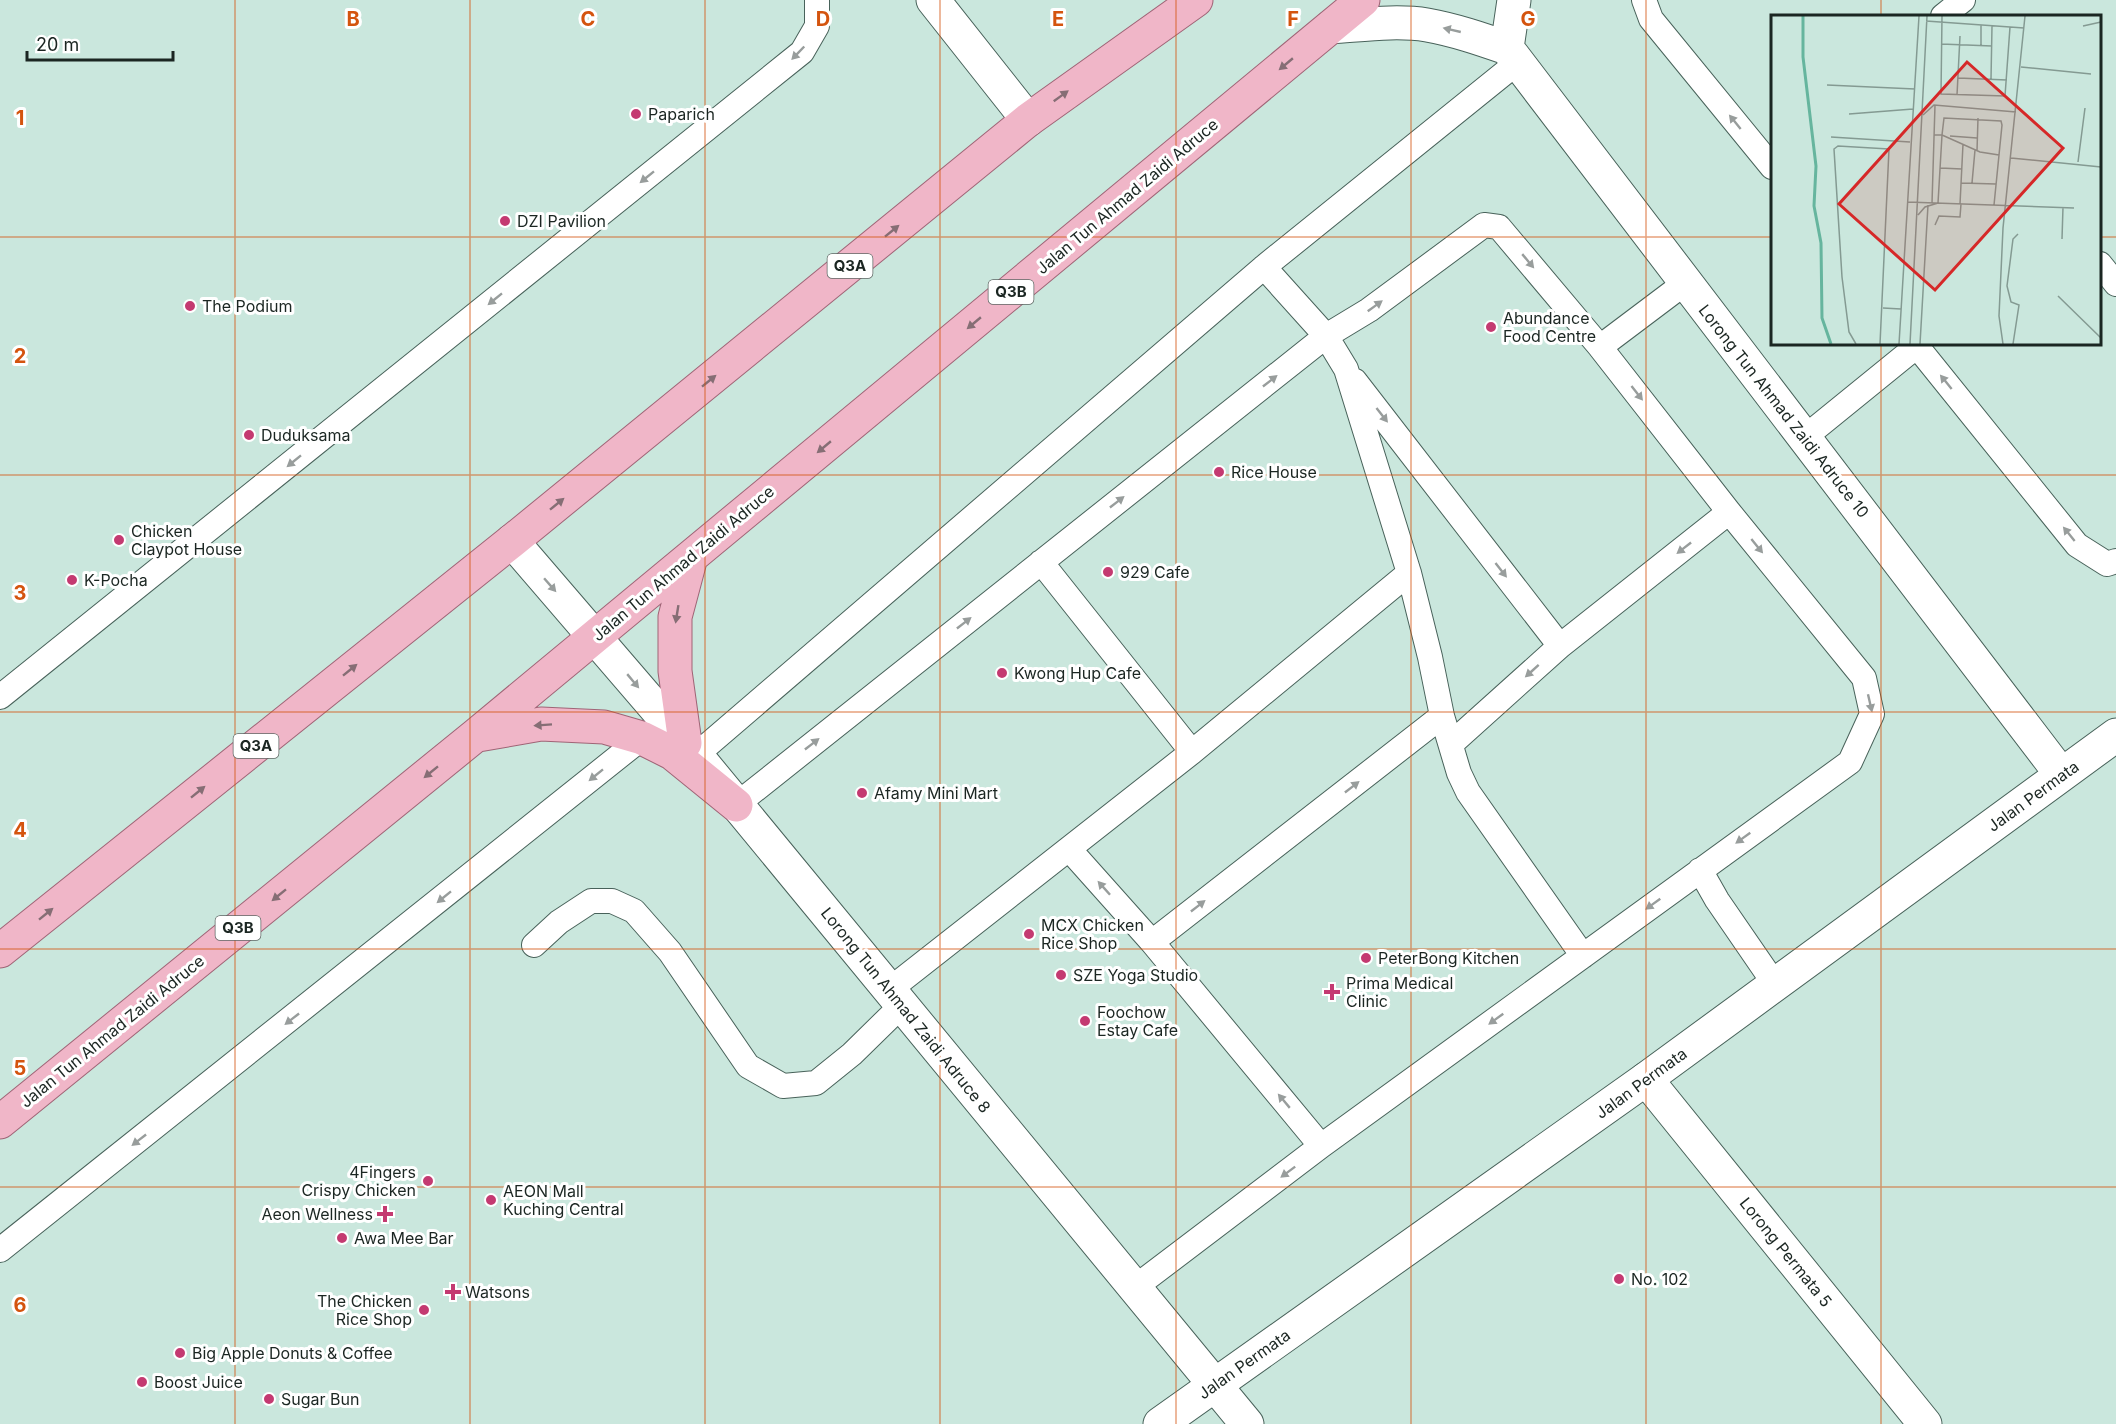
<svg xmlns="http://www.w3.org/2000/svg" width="2116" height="1424" viewBox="0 0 2116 1424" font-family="Inter,sans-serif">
  <rect width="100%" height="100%" fill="#cae7dd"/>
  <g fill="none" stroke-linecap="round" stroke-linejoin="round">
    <defs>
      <path id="service" d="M1644,0L1651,19L1772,167
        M1943,16L1963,0
        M2100,264L2116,284
        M1915,344L2077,545L2107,564L2116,561
        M1600,347L1685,283
        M1355,381L1560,646
        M1805,437L1917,346
        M1041,562L1192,752
        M0,697L802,52L817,26V0
        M1451,744L1560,646L1729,512
        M696,755L1264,267L1518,62
        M736,805L1326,336L1264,267
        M1069,849L1152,942L1321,1146
        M1700,870L1717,900L1776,986
        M1152,942L1442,716
        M534,945L559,922L591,901H612L634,911L670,952L748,1066L783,1086L816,1083L852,1054L902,1005
        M889,990L1192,752L1409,573
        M0,1250L642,738
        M1134,1288L1321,1146L1850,762L1872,714L1864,678L1729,512L1600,347L1499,227L1484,225L1369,310L1326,336L1346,369L1409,573L1430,657L1442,716L1459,773L1468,792L1583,956"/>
      <path id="minor" d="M933,0L1028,120
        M1331,27C1362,25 1396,20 1427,25C1455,30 1481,39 1507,48L2061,774
        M1507,48L1514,0
        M512,541L696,755L1247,1424
        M1646,1079L1925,1424"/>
      <path id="tertiary" d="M1160,1424L1646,1079L2116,735"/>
      <path id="primary" d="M478,735L541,724L604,727L642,738L672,753L736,805
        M685,743L675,671V617L691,557
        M0,951L512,541L1028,120L1196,0
        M0,1122L476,735L1363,0"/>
    </defs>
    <use href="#service" stroke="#48625a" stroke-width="26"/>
    <use href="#minor" stroke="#48625a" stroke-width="35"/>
    <use href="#tertiary" stroke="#48625a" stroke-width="35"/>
    <use href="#primary" stroke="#9f6476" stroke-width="35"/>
    <use href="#service" stroke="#fff" stroke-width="24"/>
    <use href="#minor" stroke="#fff" stroke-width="33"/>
    <use href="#tertiary" stroke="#fff" stroke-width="33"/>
    <use href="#primary" stroke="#f0b6c8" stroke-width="33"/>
  </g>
  <defs><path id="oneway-solid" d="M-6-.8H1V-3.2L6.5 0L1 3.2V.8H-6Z" transform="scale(1.5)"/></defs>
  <g fill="#989d9c">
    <use href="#oneway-solid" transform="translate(1452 30) rotate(-167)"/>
    <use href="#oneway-solid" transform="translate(798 53) rotate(134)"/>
    <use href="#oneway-solid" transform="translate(1735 122) rotate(-129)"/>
    <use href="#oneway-solid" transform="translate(647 177) rotate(141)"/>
    <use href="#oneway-solid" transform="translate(1528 261) rotate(50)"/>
    <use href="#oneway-solid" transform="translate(495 299) rotate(141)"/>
    <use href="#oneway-solid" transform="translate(1375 306) rotate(-36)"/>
    <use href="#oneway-solid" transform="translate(1270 381) rotate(-38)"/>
    <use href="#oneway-solid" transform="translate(1946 382) rotate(-129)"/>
    <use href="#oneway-solid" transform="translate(1637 393) rotate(52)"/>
    <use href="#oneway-solid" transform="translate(1382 415) rotate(52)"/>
    <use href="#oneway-solid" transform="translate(294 461) rotate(141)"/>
    <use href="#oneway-solid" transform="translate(1117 502) rotate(-38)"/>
    <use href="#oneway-solid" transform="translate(2069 534) rotate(-129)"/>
    <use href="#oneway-solid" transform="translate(1757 546) rotate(51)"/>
    <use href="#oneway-solid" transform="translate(1684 548) rotate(142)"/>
    <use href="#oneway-solid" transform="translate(1501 570) rotate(52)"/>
    <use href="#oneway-solid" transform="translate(550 585) rotate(49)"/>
    <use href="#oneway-solid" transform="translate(964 623) rotate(-38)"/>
    <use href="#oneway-solid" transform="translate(1532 671) rotate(138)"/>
    <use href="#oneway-solid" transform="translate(633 681) rotate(50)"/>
    <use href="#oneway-solid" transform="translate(1870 703) rotate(77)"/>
    <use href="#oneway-solid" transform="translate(812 744) rotate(-38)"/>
    <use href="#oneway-solid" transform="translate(596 775) rotate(141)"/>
    <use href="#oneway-solid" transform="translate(1352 787) rotate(-38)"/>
    <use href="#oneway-solid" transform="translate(1743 838) rotate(144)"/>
    <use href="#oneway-solid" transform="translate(1104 888) rotate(-132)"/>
    <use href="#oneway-solid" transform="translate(444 897) rotate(141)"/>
    <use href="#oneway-solid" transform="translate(1653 904) rotate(144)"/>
    <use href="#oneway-solid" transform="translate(1198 906) rotate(-38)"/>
    <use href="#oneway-solid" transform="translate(292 1019) rotate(142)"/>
    <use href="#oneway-solid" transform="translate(1496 1019) rotate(144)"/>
    <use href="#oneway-solid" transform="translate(1284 1101) rotate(-130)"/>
    <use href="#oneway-solid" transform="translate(139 1140) rotate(142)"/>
    <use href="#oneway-solid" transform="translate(1288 1172) rotate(143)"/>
  </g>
  <g fill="#866e75">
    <use href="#oneway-solid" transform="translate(1286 64) rotate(140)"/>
    <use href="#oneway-solid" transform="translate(1061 96) rotate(-36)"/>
    <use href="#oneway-solid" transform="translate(892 231) rotate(-39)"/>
    <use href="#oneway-solid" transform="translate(974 323) rotate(140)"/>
    <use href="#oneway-solid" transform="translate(709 381) rotate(-39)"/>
    <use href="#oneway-solid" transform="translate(824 447) rotate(140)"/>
    <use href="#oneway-solid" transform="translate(557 504) rotate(-39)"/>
    <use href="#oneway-solid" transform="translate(677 614) rotate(99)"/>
    <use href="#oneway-solid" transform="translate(350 670) rotate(-39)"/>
    <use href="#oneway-solid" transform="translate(543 725) rotate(176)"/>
    <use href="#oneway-solid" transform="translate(431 772) rotate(141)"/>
    <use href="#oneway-solid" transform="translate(198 792) rotate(-39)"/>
    <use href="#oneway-solid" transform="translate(279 895) rotate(141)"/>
    <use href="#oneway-solid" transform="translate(46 914) rotate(-39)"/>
  </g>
  <path fill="none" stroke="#d4540e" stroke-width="1.5" stroke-opacity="0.55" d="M235,0V1424M470,0V1424M705,0V1424M940,0V1424M1176,0V1424M1411,0V1424M1646,0V1424M1881,0V16M0,237H1772M2100,237H2116M1881,344V1424M0,475H2116M0,712H2116M0,949H2116M0,1187H2116"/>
  <g fill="#c43a71" stroke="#fff" stroke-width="2">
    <circle cx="636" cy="114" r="6"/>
    <circle cx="505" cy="221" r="6"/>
    <circle cx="190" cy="306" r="6"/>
    <circle cx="1491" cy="327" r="6"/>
    <circle cx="249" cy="435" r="6"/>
    <circle cx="1219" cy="472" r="6"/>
    <circle cx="119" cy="540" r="6"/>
    <circle cx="1108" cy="572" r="6"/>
    <circle cx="72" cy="580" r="6"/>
    <circle cx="1002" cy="673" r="6"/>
    <circle cx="862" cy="793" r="6"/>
    <circle cx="1029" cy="934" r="6"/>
    <circle cx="1366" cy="958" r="6"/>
    <circle cx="1061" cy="975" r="6"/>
    <path d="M1329 983h6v6h6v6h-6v6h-6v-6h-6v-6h6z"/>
    <circle cx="1085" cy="1021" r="6"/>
    <circle cx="428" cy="1181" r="6"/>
    <circle cx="491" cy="1200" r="6"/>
    <path d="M382 1205h6v6h6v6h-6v6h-6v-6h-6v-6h6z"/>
    <circle cx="342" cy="1238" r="6"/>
    <circle cx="1619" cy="1279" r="6"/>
    <path d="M450 1283h6v6h6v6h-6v6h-6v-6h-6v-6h6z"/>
    <circle cx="424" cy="1310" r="6"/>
    <circle cx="180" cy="1353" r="6"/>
    <circle cx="142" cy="1382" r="6"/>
    <circle cx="269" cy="1399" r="6"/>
  </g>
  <g text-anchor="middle" stroke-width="6" stroke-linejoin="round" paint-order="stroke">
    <g fill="#fff" stroke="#5f6764" stroke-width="1.5">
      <rect x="827.5" y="254" width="45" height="24" rx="4.5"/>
      <rect x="988.5" y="280" width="45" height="24" rx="4.5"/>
      <rect x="233.5" y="734" width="45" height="24" rx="4.5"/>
      <rect x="215.5" y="916" width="45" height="24" rx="4.5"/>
    </g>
    <g font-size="15" font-weight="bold" fill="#1b2622">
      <text x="850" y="271">Q3A</text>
      <text x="1011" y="297">Q3B</text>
      <text x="256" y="751">Q3A</text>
      <text x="238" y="933">Q3B</text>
    </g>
    <g font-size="16" fill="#1b2622" stroke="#fff" text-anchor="start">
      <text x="648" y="120">Paparich</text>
      <text x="517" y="227">DZI Pavilion</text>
      <text x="202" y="312">The Podium</text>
      <text x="1503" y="324">Abundance<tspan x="1503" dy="18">Food Centre</tspan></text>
      <text x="261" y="441">Duduksama</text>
      <text x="1231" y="478">Rice House</text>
      <text x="131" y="537">Chicken<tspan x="131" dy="18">Claypot House</tspan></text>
      <text x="1120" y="578">929 Cafe</text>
      <text x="84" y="586">K-Pocha</text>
      <text x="1014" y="679">Kwong Hup Cafe</text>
      <text x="874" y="799">Afamy Mini Mart</text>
      <text x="1041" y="931">MCX Chicken<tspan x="1041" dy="18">Rice Shop</tspan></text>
      <text x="1378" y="964">PeterBong Kitchen</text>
      <text x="1073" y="981">SZE Yoga Studio</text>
      <text x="1346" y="989">Prima Medical<tspan x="1346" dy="18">Clinic</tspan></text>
      <text x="1097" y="1018">Foochow<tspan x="1097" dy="18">Estay Cafe</tspan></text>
      <text x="416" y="1178" text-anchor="end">4Fingers<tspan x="416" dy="18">Crispy Chicken</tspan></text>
      <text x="503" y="1197">AEON Mall<tspan x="503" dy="18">Kuching Central</tspan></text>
      <text x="373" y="1220" text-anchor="end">Aeon Wellness</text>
      <text x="354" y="1244">Awa Mee Bar</text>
      <text x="1631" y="1285">No. 102</text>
      <text x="465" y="1298">Watsons</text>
      <text x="412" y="1307" text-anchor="end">The Chicken<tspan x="412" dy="18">Rice Shop</tspan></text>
      <text x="192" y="1359">Big Apple Donuts &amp; Coffee</text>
      <text x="154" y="1388">Boost Juice</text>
      <text x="281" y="1405">Sugar Bun</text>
    </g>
    <g font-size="16" fill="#1b2622" stroke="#fff">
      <text transform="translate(1127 196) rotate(-40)" y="6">Jalan Tun Ahmad Zaidi Adruce</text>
      <text transform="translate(1784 411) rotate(52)" y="6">Lorong Tun Ahmad Zaidi Adruce 10</text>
      <text transform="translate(683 563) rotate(-40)" y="6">Jalan Tun Ahmad Zaidi Adruce</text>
      <text transform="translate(2033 796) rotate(-36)" y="6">Jalan Permata</text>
      <text transform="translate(906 1010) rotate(51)" y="6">Lorong Tun Ahmad Zaidi Adruce 8</text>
      <text transform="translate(112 1031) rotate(-39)" y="6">Jalan Tun Ahmad Zaidi Adruce</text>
      <text transform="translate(1641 1083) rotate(-36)" y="6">Jalan Permata</text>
      <text transform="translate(1786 1252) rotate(51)" y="6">Lorong Permata 5</text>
      <text transform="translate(1244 1364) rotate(-35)" y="6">Jalan Permata</text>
    </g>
  </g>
  <g transform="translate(1771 15)">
    <rect width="330" height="330" fill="#cae7dd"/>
    <path fill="none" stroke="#66b59e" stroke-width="3" d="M32,1V42L45,151L43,191L50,228L51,303L60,329"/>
    <path fill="none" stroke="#849a92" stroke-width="1.5" d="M171,1L170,79L234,81L239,12M155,6L253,13M312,11L330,7M170,29L221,31M210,30V10M250,52L320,59M187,63L236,65M220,64L221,11M56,70L144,74M186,80L189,21M78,99L142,94M152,100L163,90L245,97M163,120H171L167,188M179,121L206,123M60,122L139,127M206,136L207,103M240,143L330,152M307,147L314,93M169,153L191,154M190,168L225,169M201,168L204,135M136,187L303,193M161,188L164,90M189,189L192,129M223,190L231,110L230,106L173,103L171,120L209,137L228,140M147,200L154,192L167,188M164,210L168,201L189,202L190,189M291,224L292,192M287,281L330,323M112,293L130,294M85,329L78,317L71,262L63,134L67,131L118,134M109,329L118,134M128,329L148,1M139,329L156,1M149,329L157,190M232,329L228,301L232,213L254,1M242,329L248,290L240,287L236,271L242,224L247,219"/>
    <path fill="#d62828" fill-opacity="0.15" stroke="#d62828" stroke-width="3" d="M196,47L292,133L164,275L68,189Z"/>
    <rect width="330" height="330" fill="none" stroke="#1b2622" stroke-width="3"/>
  </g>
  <g font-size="20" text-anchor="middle" font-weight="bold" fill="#d4540e" stroke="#fff" stroke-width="6" stroke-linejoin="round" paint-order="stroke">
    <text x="353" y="26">B</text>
    <text x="588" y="26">C</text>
    <text x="823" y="26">D</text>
    <text x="1058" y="26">E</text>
    <text x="1293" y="26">F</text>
    <text x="1528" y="26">G</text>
    <text x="20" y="125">1</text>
    <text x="20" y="363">2</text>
    <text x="20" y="600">3</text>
    <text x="20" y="837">4</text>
    <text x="20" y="1075">5</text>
    <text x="20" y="1312">6</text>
  </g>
  <path d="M27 51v9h146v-9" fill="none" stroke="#1b2622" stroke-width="3"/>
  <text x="36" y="51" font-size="18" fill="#1b2622" stroke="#ffffff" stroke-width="4.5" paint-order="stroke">20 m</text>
</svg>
